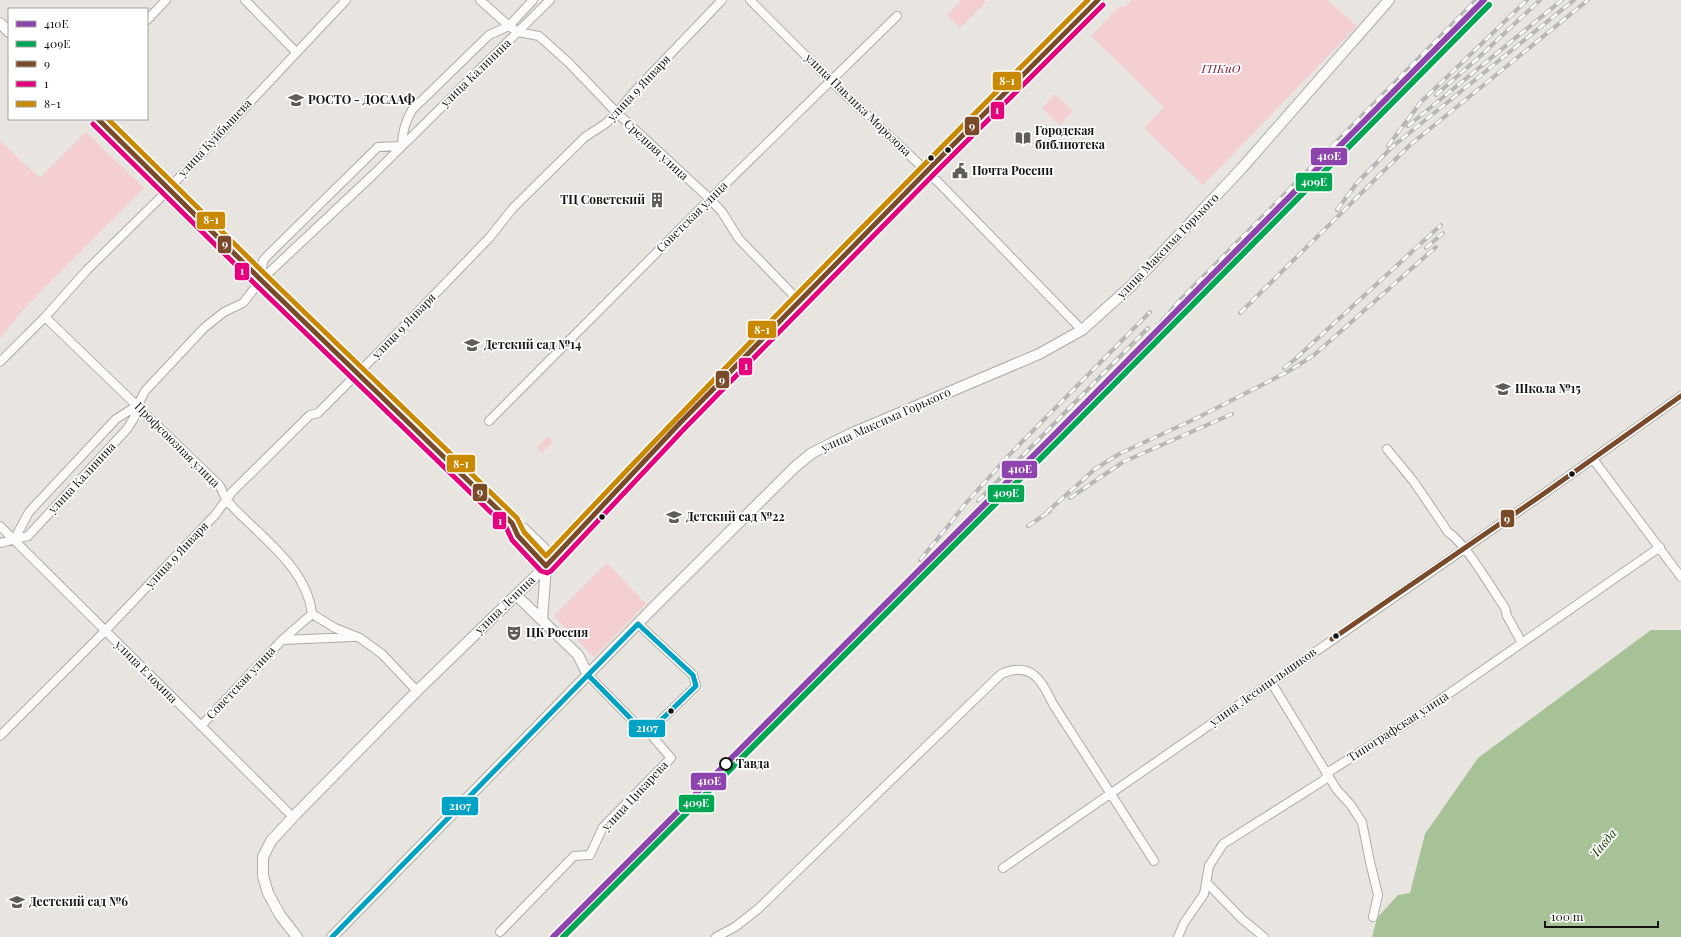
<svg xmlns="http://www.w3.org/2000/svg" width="1681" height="937" viewBox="0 0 1681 937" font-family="'Playfair Display',serif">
  <rect width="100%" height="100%" fill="#e8e4e0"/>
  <path fill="#f4cfd1" d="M962,0H984L986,2L960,28L947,15Z
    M1131,0H1327L1357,26L1203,185L1144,128L1164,107L1091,36L1120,6L1124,7Z
    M1055,94L1073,111L1060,125L1042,108Z
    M86,132L144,188L24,309L0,339V141L40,178Z
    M548,436L553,441L542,453L537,448Z
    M607,563L646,604L594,657L554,616Z"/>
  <path fill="#a6c296" d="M1651,630H1681V937H1372L1377,918L1398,895L1410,893L1425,834L1478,758Z"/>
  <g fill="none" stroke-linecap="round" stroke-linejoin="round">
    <defs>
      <path id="minor" d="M245,0L296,52
        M480,0L509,26L518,32L539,36L569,63L617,113L710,199L722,212L739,239L800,302
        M750,0L831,81L939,183L1082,330
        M147,20L166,0
        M261,280L376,172L550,0
        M45,317L220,486C226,503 235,509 248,522C274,547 308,575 312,614L335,628L360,638L382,654L417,691
        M0,362L45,317L87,270L162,196L346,0
        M489,421L710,199L897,16
        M1387,449L1414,482L1448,532C1467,545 1491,588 1505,608L1507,616L1522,643
        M1593,459L1681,577
        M0,526L293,817
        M14,540L29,512L116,419L138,405L145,391L204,328L224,312L243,303L261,280L263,261L268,255L378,147L402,146C402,132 405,122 412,110L489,35L509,26L533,0
        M0,543L28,536L127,429L134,418L138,405
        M312,614L282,640L353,637
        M638,624L693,675L696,686L652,729H646
        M1271,682L1337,790L1350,804L1362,822L1370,862L1378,895L1373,917
        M201,726L282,640
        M0,736L105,631L215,515L232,492L310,415L318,413L385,346L490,237L513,208L585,137L605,124L617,113L634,92L722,0
        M1003,868L1542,495L1681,396
        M1207,883L1242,919L1264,937
        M500,932L574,856L590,855L603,827L671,758L646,729L639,727L588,675
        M716,937L735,927L758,909L1001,674C1032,661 1041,680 1053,704L1154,861
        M1178,937L1184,923L1204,894L1209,866L1223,844L1324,780L1330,771L1411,720L1660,547"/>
      <path id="tertiary" d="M0,23L9,32
        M98,119L515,527L518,536L546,566L542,620
        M515,527L524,529L553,557
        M516,595L578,655L588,675
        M297,937L280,915L268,893L263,876V857L271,841L293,817L417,691L546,566L680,423L934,164L1098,0
        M332,937L650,611L796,466L812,453L850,434L1039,354L1082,330L1131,286L1242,168L1389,0"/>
    </defs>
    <use href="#minor" stroke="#aeaba7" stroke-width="10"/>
    <use href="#tertiary" stroke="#aeaba7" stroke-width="12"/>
    <use href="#minor" stroke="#fcfbfa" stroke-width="8"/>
    <use href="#tertiary" stroke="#fcfbfa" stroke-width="10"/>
    <defs>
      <path id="rail" d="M1436,95L1477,59L1540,0
        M1408,126L1562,0
        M1388,146L1421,102L1527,0
        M1337,210L1357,183L1392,147L1574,0
        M1426,248L1443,233
        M1240,313L1410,145L1588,0
        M1133,355L1179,301L1476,0
        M1284,368L1293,361L1441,225
        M1070,498L1123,462L1232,414
        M978,501L1148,328
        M1046,513L1095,469L1119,454L1197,418L1289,371L1314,355L1436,247
        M1028,526L1050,511
        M920,560L948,526L966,503L1012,452L1150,312"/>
    </defs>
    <use href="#rail" stroke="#b8b7b6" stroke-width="4"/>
    <use href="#rail" stroke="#fff" stroke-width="2.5" stroke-dasharray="8" stroke-linecap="butt"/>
    <defs>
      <path id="bus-1" d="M98,119L261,280L512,523L518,536L546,566L680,423L934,164L1098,0
        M1332,639L1542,495L1681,396"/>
      <path id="bus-2" d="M93,124L256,285L506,527L512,540L541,571L547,573L551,571L685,428L939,169L1103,5"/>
      <path id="bus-3" d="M108,119L266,275L517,518L524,532L546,556C723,367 905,183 1088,0"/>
      <path id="bus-4" d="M638,624L693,675L696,686L652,729L639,727L588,675Z
        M332,937L588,675"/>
    </defs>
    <use href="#bus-1" stroke="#fff" stroke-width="8"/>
    <use href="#bus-2" stroke="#fff" stroke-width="8"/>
    <use href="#bus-3" stroke="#fff" stroke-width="8"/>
    <use href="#bus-4" stroke="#fff" stroke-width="8"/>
    <use href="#bus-1" stroke="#7a4b2a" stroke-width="5"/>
    <use href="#bus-2" stroke="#e5007d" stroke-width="5"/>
    <use href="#bus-3" stroke="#ca8903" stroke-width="5"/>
    <use href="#bus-4" stroke="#01a2c4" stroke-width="5"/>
    <defs>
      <path id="rail-1" d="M553,937L1051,438L1484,0"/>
      <path id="rail-2" d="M563,937L1056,443L1489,5"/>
    </defs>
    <use href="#rail-1" stroke="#fff" stroke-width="9"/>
    <use href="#rail-2" stroke="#fff" stroke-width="9"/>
    <use href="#rail-1" stroke="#8e44ad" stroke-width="6"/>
    <use href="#rail-2" stroke="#00a651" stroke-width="6"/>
  </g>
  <defs>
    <symbol id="school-bare" viewBox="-9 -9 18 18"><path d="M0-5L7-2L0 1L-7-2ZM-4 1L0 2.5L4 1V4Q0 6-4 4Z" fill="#5f5c59" stroke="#fff" stroke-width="2.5" paint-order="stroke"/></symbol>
    <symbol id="library-bare" viewBox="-9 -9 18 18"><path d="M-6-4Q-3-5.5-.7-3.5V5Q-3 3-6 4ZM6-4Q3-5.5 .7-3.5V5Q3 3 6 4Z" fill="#5f5c59" stroke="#fff" stroke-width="2.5" paint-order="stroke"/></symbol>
    <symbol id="civic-bare" viewBox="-9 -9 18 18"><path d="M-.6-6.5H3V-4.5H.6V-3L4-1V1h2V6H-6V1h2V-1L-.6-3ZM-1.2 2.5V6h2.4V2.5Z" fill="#5f5c59" stroke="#fff" stroke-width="2.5" paint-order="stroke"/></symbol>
    <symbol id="building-bare" viewBox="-9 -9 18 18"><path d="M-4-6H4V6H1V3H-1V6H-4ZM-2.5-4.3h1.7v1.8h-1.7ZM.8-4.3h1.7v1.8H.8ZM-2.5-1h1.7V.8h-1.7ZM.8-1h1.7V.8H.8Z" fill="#5f5c59" stroke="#fff" stroke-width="2.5" paint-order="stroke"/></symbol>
    <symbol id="theatre-bare" viewBox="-9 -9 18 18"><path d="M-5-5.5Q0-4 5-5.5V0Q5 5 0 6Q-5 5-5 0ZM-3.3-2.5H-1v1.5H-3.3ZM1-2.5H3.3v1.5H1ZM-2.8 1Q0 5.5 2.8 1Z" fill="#5f5c59" stroke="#fff" stroke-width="2.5" paint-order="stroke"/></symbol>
  </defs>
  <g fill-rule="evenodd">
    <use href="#school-bare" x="285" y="89" width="22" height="22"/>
    <use href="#library-bare" x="1012" y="127" width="22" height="22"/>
    <use href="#civic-bare" x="949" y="160" width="22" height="22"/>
    <use href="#building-bare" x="646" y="189" width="22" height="22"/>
    <use href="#school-bare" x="461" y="334" width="22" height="22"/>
    <use href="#school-bare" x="1492" y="378" width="22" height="22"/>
    <use href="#school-bare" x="663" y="506" width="22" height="22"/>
    <use href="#theatre-bare" x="503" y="622" width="22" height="22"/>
    <use href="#school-bare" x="6" y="891" width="22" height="22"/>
  </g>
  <g fill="#151310" stroke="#fff" stroke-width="1.5">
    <circle cx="948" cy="150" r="3.5"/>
    <circle cx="931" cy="158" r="3.5"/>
    <circle cx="1572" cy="474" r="3.5"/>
    <circle cx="602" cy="517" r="3.5"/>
    <circle cx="1336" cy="636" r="3.5"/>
    <circle cx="671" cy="711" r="3.5"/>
  </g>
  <circle fill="#fff" stroke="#151310" stroke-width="2" cx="726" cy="764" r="6"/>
  <g text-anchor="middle" stroke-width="3.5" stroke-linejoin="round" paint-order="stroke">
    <g font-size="12" font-style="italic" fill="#802337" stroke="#fff">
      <text x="1221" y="73">ГПКиО</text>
    </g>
    <g font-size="12" fill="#151310" stroke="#fff">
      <text transform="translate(476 73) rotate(-44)" y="4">улица Калинина</text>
      <text transform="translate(639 88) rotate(-47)" y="4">улица 9 Января</text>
      <text transform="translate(858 105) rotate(44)" y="4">улица Павлика Морозова</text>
      <text transform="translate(215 138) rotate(-47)" y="4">улица Куйбышева</text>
      <text transform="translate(656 150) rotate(43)" y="4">Средняя улица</text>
      <text transform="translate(692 217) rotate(-45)" y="4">Советская улица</text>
      <text transform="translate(1168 246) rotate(-46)" y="4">улица Максима Горького</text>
      <text transform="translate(404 326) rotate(-46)" y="4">улица 9 Января</text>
      <text transform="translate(886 420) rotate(-24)" y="4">улица Максима Горького</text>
      <text transform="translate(177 445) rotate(45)" y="4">Профсоюзная улица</text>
      <text transform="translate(82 478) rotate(-47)" y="4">улица Калинина</text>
      <text transform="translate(177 555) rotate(-47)" y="4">улица 9 Января</text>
      <text transform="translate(505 605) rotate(-44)" y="4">улица Ленина</text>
      <text transform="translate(146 672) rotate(45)" y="4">улица Елохина</text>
      <text transform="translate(241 683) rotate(-47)" y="4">Советская улица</text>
      <text transform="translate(1263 687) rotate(-35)" y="4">улица Лесопильщиков</text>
      <text transform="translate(1398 727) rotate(-33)" y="4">Типографская улица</text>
      <text transform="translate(635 796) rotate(-47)" y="4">улица Цикарева</text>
    </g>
    <g font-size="12" font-weight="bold" fill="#151310" stroke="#fff" text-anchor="start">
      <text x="308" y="104">РОСТО - ДОСААФ</text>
      <text x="1035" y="135">Городская<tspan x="1035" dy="14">библиотека</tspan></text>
      <text x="972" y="175">Почта России</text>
      <text x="645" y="204" text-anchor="end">ТЦ Советский</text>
      <text x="484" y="349">Детский сад №14</text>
      <text x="1515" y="393">Школа №15</text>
      <text x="686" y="521">Детский сад №22</text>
      <text x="526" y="637">ЦК Россия</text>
      <text x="29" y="906">Дестский сад №6</text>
    </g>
    <g font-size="12" font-weight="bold" fill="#151310" stroke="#fff" text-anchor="start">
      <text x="736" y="768">Тавда</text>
    </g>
    <g font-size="13" font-style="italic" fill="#194000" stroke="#fff">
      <text transform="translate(1603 843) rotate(-50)" y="5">Тавда</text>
    </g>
  </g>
  <g stroke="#fff" stroke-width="1.5">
    <rect x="992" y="71" width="30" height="20" rx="4" fill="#ca8903"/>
    <rect x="990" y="101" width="15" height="19" rx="4" fill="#e5007d"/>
    <rect x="964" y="116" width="16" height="20" rx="4" fill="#7a4b2a"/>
    <rect x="1310" y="147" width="38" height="19" rx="4" fill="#8e44ad"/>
    <rect x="1295" y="172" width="38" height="20" rx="4" fill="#00a651"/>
    <rect x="196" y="211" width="30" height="19" rx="4" fill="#ca8903"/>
    <rect x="217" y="235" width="15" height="19" rx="4" fill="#7a4b2a"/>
    <rect x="234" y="262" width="16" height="19" rx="4" fill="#e5007d"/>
    <rect x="747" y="320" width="30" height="19" rx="4" fill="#ca8903"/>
    <rect x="738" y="357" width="15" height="19" rx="4" fill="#e5007d"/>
    <rect x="715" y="370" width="15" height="19" rx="4" fill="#7a4b2a"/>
    <rect x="446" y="454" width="30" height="19" rx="4" fill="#ca8903"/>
    <rect x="1001" y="460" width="37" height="19" rx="4" fill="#8e44ad"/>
    <rect x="472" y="483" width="16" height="19" rx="4" fill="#7a4b2a"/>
    <rect x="987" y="484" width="38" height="19" rx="4" fill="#00a651"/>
    <rect x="1500" y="509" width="15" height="19" rx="4" fill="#7a4b2a"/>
    <rect x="492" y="511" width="15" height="19" rx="4" fill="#e5007d"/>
    <rect x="628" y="719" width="38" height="19" rx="4" fill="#01a2c4"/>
    <rect x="690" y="772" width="37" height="19" rx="4" fill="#8e44ad"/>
    <rect x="678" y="794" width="37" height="19" rx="4" fill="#00a651"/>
    <rect x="441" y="796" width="38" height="20" rx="4" fill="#01a2c4"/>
  </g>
  <g font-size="11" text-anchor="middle" font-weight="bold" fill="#fff">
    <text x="1007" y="85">8-1</text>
    <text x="997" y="114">1</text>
    <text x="972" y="130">9</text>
    <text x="1329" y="160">410E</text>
    <text x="1314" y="186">409E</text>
    <text x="211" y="224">8-1</text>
    <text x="225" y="248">9</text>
    <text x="242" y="275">1</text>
    <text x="762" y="334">8-1</text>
    <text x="746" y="370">1</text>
    <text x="722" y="384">9</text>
    <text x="461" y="468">8-1</text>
    <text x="1020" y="473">410E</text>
    <text x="480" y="496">9</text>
    <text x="1006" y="497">409E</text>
    <text x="1507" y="523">9</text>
    <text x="500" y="525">1</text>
    <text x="647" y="732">2107</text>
    <text x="709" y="785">410E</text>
    <text x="696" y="807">409E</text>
    <text x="460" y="810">2107</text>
  </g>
  <rect x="8" y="8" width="140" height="112" fill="#ffffff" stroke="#a1a19f"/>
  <rect x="16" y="21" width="20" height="6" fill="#8e44ad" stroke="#a1a19f"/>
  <text x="44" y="28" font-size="12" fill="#151310">410E</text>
  <rect x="16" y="41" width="20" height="6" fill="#00a651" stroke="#a1a19f"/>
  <text x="44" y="48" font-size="12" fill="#151310">409E</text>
  <rect x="16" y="61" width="20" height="6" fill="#7a4b2a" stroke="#a1a19f"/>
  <text x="44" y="68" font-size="12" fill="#151310">9</text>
  <rect x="16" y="81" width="20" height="6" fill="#e5007d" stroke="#a1a19f"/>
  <text x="44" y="88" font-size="12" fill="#151310">1</text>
  <rect x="16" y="101" width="20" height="6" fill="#ca8903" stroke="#a1a19f"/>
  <text x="44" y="108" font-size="12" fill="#151310">8-1</text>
  <path d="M1545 921v6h113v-6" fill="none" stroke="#151310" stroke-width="2"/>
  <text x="1551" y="921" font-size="12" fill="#151310" stroke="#ffffff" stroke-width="3" paint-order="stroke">100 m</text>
</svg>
